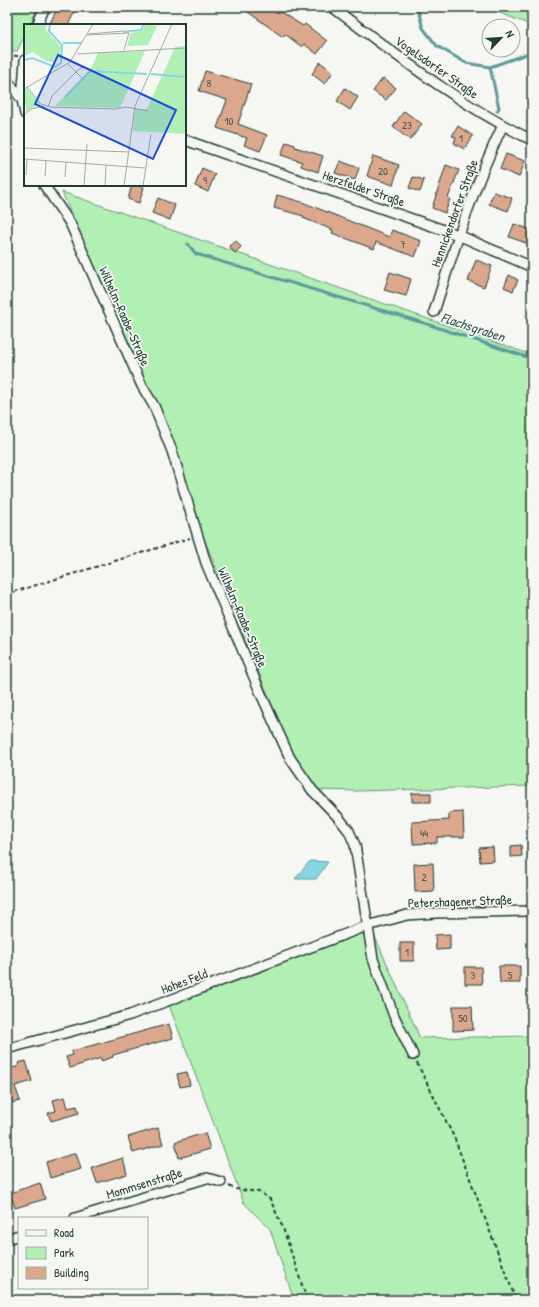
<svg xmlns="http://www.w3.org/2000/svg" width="539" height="1307" viewBox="0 0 539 1307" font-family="'Patrick Hand',sans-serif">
  <rect width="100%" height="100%" fill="#f6f6f2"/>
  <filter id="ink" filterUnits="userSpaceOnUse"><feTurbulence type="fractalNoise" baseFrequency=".025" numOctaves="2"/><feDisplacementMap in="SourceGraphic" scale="8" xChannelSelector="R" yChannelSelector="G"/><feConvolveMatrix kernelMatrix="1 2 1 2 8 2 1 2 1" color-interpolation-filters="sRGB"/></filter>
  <g filter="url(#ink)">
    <path fill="#b2efb5" stroke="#689674" d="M7,7H38L30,25H25V35L17,51H7Z
      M484,7H532V21L526,23Z
      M62,192L532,355V786L356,791L318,790L293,756Z
      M372,930L420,1038L532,1036V1300H294L270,1229L244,1203L169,1005Z"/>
    <path fill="#86d7e1" stroke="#5d999c" d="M310,861L328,862L316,879H295Z"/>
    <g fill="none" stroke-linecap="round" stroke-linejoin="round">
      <path stroke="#5d999c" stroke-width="3" d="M417,7L423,28L437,46L466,63L490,67L532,52
        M490,67L499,108L497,111
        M188,244L196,254L427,324L530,358L532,362"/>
    </g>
    <path fill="#dba88e" stroke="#1f3d34" d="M58,7H77L68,25H49Z
      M241,7H272L303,26L305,24L327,41L317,54L304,44L302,47L285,34L283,37Z
      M320,62L333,72L325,84L312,74Z
      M205,71L251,84L238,124L267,135L260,151L244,145L247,138L217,128L227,100L199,91Z
      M383,78L396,88L386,100L373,91Z
      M345,88L358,97L350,110L337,101Z
      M404,111L422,124L410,140L393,127Z
      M458,126L473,136L464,149L454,143L456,137L452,136Z
      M286,142L295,145V147L323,156L318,172L301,166L302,162L281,155Z
      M506,154L525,161L519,177L500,169Z
      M373,156L399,165L393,185L367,176Z
      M340,161L359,168L355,180L335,173Z
      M446,165L459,170L448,198L450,199L445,213L432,208Z
      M202,168L215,174L208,192L195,186Z
      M413,177L424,180L420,192L409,188Z
      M132,185L144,187L139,203L128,199Z
      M494,192L512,198L508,211L489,204Z
      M277,195L302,202L389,237L392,230L421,241L415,257L376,242L374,249L332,233L333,230L303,218L304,216L274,208Z
      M158,198L175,205L170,220L152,213Z
      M514,224L532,230V245L509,237Z
      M236,241L241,247L235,253L229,246Z
      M476,260L492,266L484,287L468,281Z
      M390,272L411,279L406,296L384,290Z
      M509,275L518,280L513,291L504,287Z
      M412,793H431V802H412Z
      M463,812L464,837H437V843L413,844L412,822L449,820V813Z
      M521,845L522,856L511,857V846Z
      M493,847L494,861L480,862L479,848Z
      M433,863L434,891L415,892L414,864Z
      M450,934V949L436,950L435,935Z
      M400,943H414V961H400Z
      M499,966H520V983H500Z
      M465,967H481L482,984H465Z
      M453,1006H472L473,1030L453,1031Z
      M169,1024L173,1038L113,1055V1057L101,1061V1058L70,1068L66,1057L73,1055L72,1051Z
      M26,1061L32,1081L15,1086L20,1101L7,1104V1068L10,1069L19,1066L18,1063Z
      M187,1072L190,1085L180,1087L177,1074Z
      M65,1097L68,1108L77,1106L79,1113L51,1121L48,1113L56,1111L53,1100Z
      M158,1128L163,1144L133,1153L128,1137Z
      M205,1133L210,1149L179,1158L175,1142Z
      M76,1153L81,1169L50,1178L46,1162Z
      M123,1158L127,1174L97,1183L92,1168Z
      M40,1183L45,1199L15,1208L10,1193Z"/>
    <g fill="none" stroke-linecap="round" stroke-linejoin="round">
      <defs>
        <path id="street" d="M332,7C397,55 459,105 532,140
          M37,25L45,7
          M25,60L22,100L25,114
          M7,80L22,100
          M185,140L458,235L532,267
          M44,185L70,223L142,386L154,406L172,451L206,563L261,694L290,758L312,790L339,818L349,831L355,845L373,959L394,1016L413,1055
          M434,312C454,249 474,185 503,125
          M7,1049L130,1015L367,926L407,915L436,913L532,911
          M75,1218L207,1178L221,1182
          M7,1239L19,1235"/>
      </defs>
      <use href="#street" stroke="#1f3d34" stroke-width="12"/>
      <path stroke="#1f3d34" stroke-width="2" stroke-dasharray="4 3" stroke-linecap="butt" d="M7,55L18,56
        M7,594L190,538
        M417,1063L454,1137L516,1300
        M229,1186L235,1189L259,1192L270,1199L283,1228L307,1300"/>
      <use href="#street" stroke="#f6f6f2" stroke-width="9"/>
    </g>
  </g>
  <g text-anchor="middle" stroke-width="3.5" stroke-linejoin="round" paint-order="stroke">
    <g font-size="11" fill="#4e584a">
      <text x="209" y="87">8</text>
      <text x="229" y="125">10</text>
      <text x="407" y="129">23</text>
      <text x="461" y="142">1</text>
      <text x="383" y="175">20</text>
      <text x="205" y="184">9</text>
      <text x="403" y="248">7</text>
      <text x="424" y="837">44</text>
      <text x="424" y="881">2</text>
      <text x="407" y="956">1</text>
      <text x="473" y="979">3</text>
      <text x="510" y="979">5</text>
      <text x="463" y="1022">50</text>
    </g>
    <g font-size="13" fill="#1f3d34" stroke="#f6f6f2">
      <text transform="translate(437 67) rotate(35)" y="5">Vogelsdorfer Straße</text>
      <text transform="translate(364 188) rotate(19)" y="5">Herzfelder Straße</text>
      <text transform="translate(454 213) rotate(-70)" y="5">Hennickendorfer Straße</text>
      <text transform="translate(125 316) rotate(66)" y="5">Wilhelm-Raabe-Straße</text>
      <text transform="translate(243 617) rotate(67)" y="5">Wilhelm-Raabe-Straße</text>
      <text transform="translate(460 901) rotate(-2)" y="5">Petershagener Straße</text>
      <text transform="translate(184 981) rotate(-21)" y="5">Hohes Feld</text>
      <text transform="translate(144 1183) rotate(-17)" y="5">Mommsenstraße</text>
    </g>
    <g font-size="14" font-style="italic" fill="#345c57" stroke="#f6f6f2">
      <text transform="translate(473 327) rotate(18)" y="5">Flachsgraben</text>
    </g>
  </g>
  <g transform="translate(24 24)">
    <rect width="162" height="162" fill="#f6f6f2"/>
    <path d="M0,0H24L21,5L37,23L35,33L30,38L22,37L9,28L0,32ZM122,0L133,2L124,21L103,22L107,9L118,7ZM162,22V110L109,107L111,85H123L151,23ZM121,27L96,84L31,82L67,45L74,29ZM3,64L16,80L2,88L0,66Z" fill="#b2efb5"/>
    <path fill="none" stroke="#86d7e1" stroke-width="2" d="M99,8L117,6L120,0M39,19H57M0,36L8,34L31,43L37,39L38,21L25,7L26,0M127,50L162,53M41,73L66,47L123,50"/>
    <path fill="none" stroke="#a0aca6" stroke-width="1" d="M64,10L100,7M63,11L105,9L100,26M53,30L162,24M44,40L58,54M3,63L17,80L26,83L92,85L102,83L124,87M0,65L46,38L69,0M24,83L28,72L52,48L58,43L65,45M0,91L7,85L20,82M0,124L105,128M0,135L121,144M2,151L3,136M21,152L22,137M41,153L42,138M60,162L63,120M81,162L82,141M100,162L111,82L148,0M119,162L127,110"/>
    <path fill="#1d4ed8" fill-opacity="0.15" stroke="#1d4ed8" stroke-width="2" d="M34,31L152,86L129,135L11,80Z"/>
    <rect width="162" height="162" fill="none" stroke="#1f3d34" stroke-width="2"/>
  </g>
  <rect width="539" height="1307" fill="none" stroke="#f6f6f2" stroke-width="24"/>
  <rect x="12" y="12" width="515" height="1283" fill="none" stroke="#1f3d34" stroke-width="1.5" filter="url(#ink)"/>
  <rect x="18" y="1217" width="130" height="72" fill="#f6f6f2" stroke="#a0aca6"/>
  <rect x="26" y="1230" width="20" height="6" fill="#f6f6f2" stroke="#a0aca6"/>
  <text x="54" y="1237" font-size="12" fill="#1f3d34">Road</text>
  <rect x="26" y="1247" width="20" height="12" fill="#b2efb5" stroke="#a0aca6"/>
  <text x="54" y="1257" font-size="12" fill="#1f3d34">Park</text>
  <rect x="26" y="1267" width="20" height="12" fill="#dba88e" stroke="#a0aca6"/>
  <text x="54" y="1277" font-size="12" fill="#1f3d34">Building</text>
  <g transform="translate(501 38) rotate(65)"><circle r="19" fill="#f6f6f2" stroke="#a0aca6"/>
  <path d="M0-3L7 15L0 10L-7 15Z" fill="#1f3d34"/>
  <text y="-6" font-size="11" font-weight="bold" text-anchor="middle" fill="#1f3d34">N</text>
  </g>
</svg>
